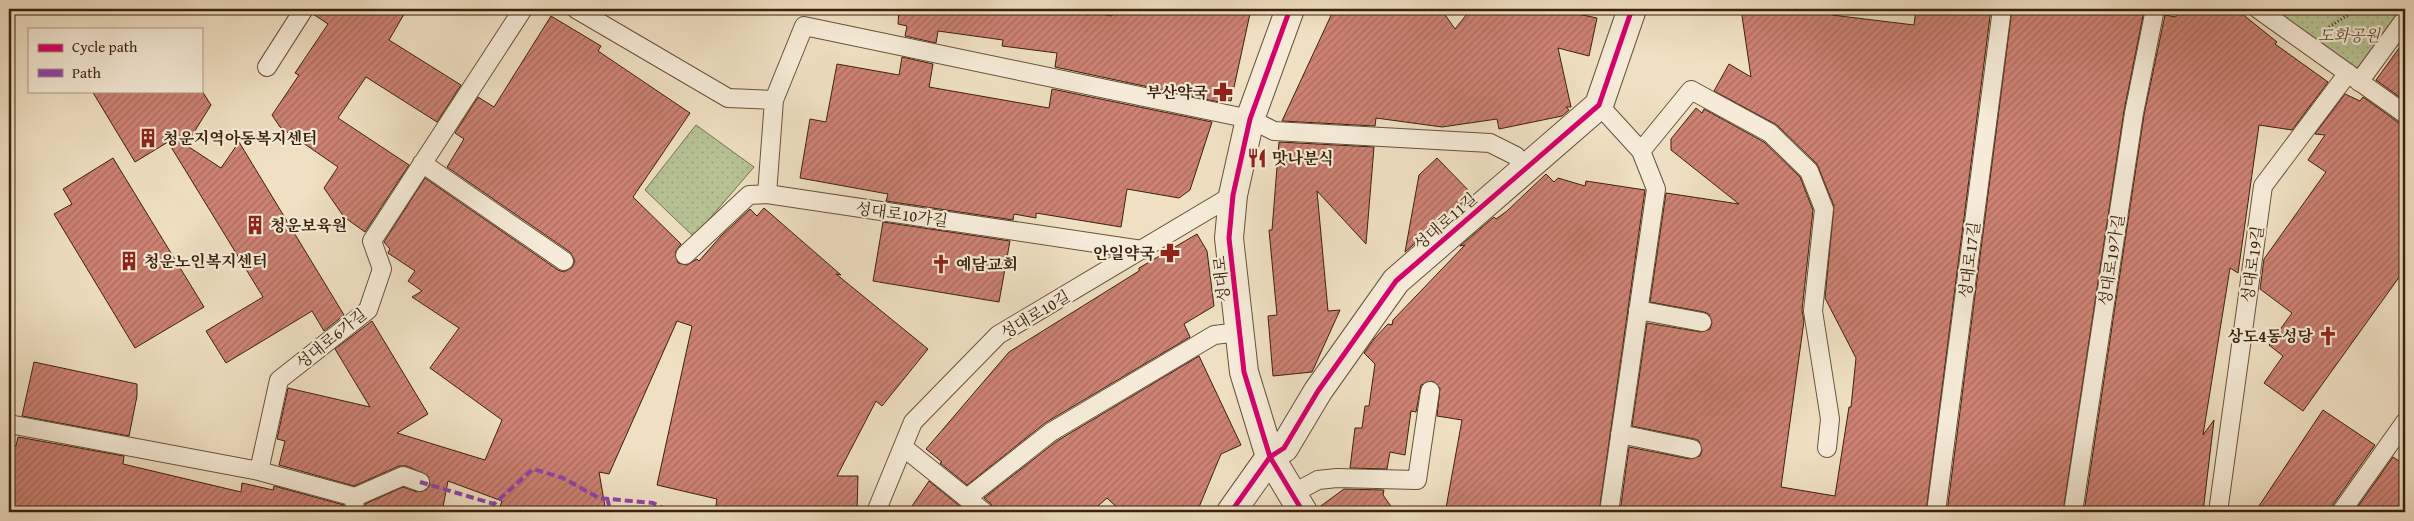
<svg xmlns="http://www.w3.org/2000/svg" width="2414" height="521" viewBox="0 0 2414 521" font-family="'Gentium Book Plus','Noto Serif KR',serif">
  <defs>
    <pattern id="park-dots" width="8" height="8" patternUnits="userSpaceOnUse" patternTransform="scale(1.25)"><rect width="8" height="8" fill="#b7c395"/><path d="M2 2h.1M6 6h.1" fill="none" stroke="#9ea77f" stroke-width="1.8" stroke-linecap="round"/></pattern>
    <pattern id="building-hatch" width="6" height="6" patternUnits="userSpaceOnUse" patternTransform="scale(1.25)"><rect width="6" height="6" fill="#cd8274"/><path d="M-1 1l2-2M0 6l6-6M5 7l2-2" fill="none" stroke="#a86a5e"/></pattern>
  </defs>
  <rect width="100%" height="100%" fill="#efe0c3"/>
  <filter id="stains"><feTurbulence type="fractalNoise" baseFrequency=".004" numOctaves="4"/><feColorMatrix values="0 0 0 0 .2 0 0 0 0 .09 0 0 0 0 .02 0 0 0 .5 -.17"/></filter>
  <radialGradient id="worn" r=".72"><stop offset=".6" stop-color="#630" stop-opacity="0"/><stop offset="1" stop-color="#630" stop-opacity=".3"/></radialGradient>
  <path fill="url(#park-dots)" stroke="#797250" d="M2269,9H2402L2355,72Z
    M696,125L754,167L694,237L645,190Z"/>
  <path fill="url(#building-hatch)" stroke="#3b210c" d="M315,9H407L389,40L461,85L437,122L366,77L338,118L409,165L365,232L344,217L324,188L338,167L280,127L272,115L299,75L295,73L328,24L313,14Z
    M899,9H1042L1089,15L1090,12L1112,16L1113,9H1251L1231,101L1220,99L1219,102L1055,67L1057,53L1002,46L1003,40L938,31L936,43L905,36L907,26L898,24Z
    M1334,9H1441L1455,29L1471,9H1554L1597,18L1589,56L1558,48L1571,107H1566L1569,110L1562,116L1499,129L1497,119L1442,127L1376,118L1375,126L1282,121Z
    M1741,9H1831L1832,15L1914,25L1916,9H1991L1926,512H1620L1629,447L1690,459L1700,456L1702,451L1699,441L1695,439L1632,426L1647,323L1701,332L1710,329L1712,323L1709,314L1704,312L1650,302L1666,193L1739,204L1671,150V139L1696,108L1702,113L1704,109L1764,142L1800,177L1813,210L1802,310L1804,321L1781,487L1835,496L1849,407H1851L1856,358L1825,298L1834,206L1817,164L1777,125L1714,91L1729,64L1751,77Z
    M2012,9H2127L2144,11L2124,111L2063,512H1947Z
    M2177,9H2236L2277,42L2275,44L2328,82L2292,130L2259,125L2238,273L2230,268L2203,435L2214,420L2203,512H2084L2144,115L2165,15L2176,17Z
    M551,16L601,46L598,51L690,113L633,197L681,244L675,252L678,263L687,265L697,259L699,261L721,236L750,209L757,216L764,208L841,275L836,274L928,349L882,406L876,401L837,476H858L857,512H715L717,499L657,485L692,326L677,321L609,474L599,472L606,512H498L502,501L448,481L442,512H365V504L403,487L417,492L426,490L430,485L428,476L407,466H399L354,486L279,465L285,441L277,439L288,388L370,407L335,349L372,321L428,414L397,433L485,460L502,420L430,368L459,328L412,297L422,291L408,281L415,271L388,253L390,249L384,242L425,178L558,270L564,272L572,267L575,261L570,252L447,167L464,139L455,133L478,97L494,107Z
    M2405,40V101L2376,80Z
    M902,57L933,64L929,87L1049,108L1052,89L1212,122L1190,190L1179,198L1127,189L1121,227L1036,213V218L1014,214L1013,220L886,201L888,194L800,178L810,119L826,122L837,64L899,75Z
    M92,91H202L211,105L186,145L221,168L239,142L344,315L324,331L312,311L226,363L206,331L263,297L168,142L135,162Z
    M2345,94L2360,101L2363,97L2399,123L2405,124V269L2303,411L2264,383L2283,356L2269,345L2292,313L2260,289L2264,259L2326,172L2308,160L2325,135L2315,134Z
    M1279,142L1374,147L1366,244L1317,191L1328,311L1340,310L1312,372L1273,376L1268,316L1277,315L1269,230H1272Z
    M113,158L204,307L135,348L54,214L72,204L63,189Z
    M1437,158L1472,194L1405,252L1419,175Z
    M1546,174L1554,182L1558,178L1585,186L1586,181L1645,190L1599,512H1469L1446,508L1462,420L1437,416L1440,388L1432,381L1421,385L1416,412L1411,411L1405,455L1390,452L1387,469L1350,468L1355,428H1362L1365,406H1369L1375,364L1364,353L1374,339L1388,324L1392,325L1393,320L1465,245L1460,246L1494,217L1496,219L1507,211Z
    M883,222L1010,241L999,302L873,281Z
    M1197,234L1207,251L1214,306L1184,324L1190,337L1045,423L967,485L940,463L942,462L926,449L1009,352L1139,271V268Z
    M1199,356L1241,445L1221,454L1197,512H1122L1107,498L1091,512H994L991,504L984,498L1057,441Z
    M34,362L137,384V396L129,436L22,416Z
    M2323,410L2375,445L2332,506L2331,512H2255Z
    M18,437L124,456L123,464L241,492L242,483L273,490L274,486L344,505V512H9V445L16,446Z
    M2393,457L2405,465V512H2354Z
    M929,481L967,512H908Z
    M1344,489L1384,490L1383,495L1395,512H1319L1318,508Z"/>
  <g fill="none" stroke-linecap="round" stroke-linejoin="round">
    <defs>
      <path id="service" d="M576,9L728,98L774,100
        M2258,9L2405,114
        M267,67L304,9
        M2359,82L2405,19
        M1599,105L1641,151L1656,189L1609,512
        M1641,151L1691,90L1770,133L1809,171L1824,209L1813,311L1830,419L1827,448
        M422,163L564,261
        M767,194L774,100L804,26L1250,119L1274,131L1490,143L1516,156L1524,169
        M685,255L749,195L767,194L1142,250
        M1638,310L1702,322
        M9,424L259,471L355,497L354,512
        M1620,434L1692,449
        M903,447L984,512
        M259,471L279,380L368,310L382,269L372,241L523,9
        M1292,494L1318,480L1337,478L1417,480L1430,391
        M355,497L403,476L420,482
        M967,498L1051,432L1214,335L1240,332
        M876,512L913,422L998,335L1233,195
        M1936,512L2002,9
        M2073,512L2134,113L2155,9
        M2218,512L2263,186L2348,73
        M2341,512L2405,422"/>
      <path id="minor" d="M1231,512L1270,457L1284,448L1318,391L1396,281L1599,105L1632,9"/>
      <path id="tertiary" d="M1290,9L1250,119L1233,195L1229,238L1244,372L1270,457L1303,512"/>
    </defs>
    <use href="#service" stroke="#68513a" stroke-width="20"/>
    <use href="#minor" stroke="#68513a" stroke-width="30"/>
    <use href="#tertiary" stroke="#68513a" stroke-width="30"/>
    <path stroke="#3b210c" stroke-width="3" stroke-dasharray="1 2.5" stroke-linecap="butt" d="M2329,27L2357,9"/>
    <use href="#service" stroke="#f5ebd8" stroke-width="18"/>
    <use href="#minor" stroke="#f5ebd8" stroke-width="28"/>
    <use href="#tertiary" stroke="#f5ebd8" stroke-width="28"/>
    <path stroke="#8e44ad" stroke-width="4" stroke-dasharray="8 4" stroke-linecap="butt" d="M420,482L494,504L533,469L563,478L599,498L653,503L671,512
      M607,498L611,512"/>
    <defs>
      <path id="cycleway" d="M1290,9L1250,119L1233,195L1229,238L1244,372L1270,457L1303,512
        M1231,512L1270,457L1284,448L1318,391L1396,281L1599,105L1632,9"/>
    </defs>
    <use href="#cycleway" stroke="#f5ebd8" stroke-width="8"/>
    <use href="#cycleway" stroke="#d6006c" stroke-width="5"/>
  </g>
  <defs>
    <symbol id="pharmacy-bare" viewBox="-9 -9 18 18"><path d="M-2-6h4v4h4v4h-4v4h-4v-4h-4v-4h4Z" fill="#8f2418" stroke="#f5ebd8" stroke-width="2.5" paint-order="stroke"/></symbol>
    <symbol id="building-bare" viewBox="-9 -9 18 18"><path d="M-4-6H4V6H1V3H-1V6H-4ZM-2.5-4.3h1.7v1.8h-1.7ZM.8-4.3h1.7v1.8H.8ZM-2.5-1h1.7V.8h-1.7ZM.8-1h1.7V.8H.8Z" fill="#8f2418" stroke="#f5ebd8" stroke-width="2.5" paint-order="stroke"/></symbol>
    <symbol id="restaurant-bare" viewBox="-9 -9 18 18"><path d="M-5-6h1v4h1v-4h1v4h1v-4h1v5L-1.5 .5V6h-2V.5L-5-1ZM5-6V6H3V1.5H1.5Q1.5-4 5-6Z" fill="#8f2418" stroke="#f5ebd8" stroke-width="2.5" paint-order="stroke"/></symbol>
    <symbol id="church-bare" viewBox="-9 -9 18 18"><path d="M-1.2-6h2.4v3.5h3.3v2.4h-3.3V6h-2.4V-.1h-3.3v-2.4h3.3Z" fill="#8f2418" stroke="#f5ebd8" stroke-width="2.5" paint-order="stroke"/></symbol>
  </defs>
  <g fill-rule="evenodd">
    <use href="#pharmacy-bare" x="1209" y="78" width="28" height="28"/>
    <use href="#building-bare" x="134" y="124" width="28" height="28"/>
    <use href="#restaurant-bare" x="1243" y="144" width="28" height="28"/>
    <use href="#building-bare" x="241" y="211" width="28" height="28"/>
    <use href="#pharmacy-bare" x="1156" y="239" width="28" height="28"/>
    <use href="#building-bare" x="115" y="247" width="28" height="28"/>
    <use href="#church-bare" x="927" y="250" width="28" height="28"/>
    <use href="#church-bare" x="2314" y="322" width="28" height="28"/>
  </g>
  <g text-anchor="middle" stroke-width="4.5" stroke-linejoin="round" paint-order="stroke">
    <g font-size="16" font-style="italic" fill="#5a4a2e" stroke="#f5ebd8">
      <text x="2349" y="41">도화공원</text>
    </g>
    <g font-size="16" font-weight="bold" fill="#3b210c" stroke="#f5ebd8" text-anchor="start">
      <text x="1208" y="98" text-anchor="end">부산약국</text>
      <text x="163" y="144">청운지역아동복지센터</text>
      <text x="1272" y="164">맛나분식</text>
      <text x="270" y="231">청운보육원</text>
      <text x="1155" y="259" text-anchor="end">안일약국</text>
      <text x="144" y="267">청운노인복지센터</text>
      <text x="956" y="270">예담교회</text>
      <text x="2313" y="342" text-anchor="end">상도4동성당</text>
    </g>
    <g font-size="16" fill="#3b210c" stroke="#f5ebd8">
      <text transform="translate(902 214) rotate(8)" y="6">성대로10가길</text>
      <text transform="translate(1445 221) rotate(-41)" y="6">성대로11길</text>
      <text transform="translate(1969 260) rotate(-83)" y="6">성대로17길</text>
      <text transform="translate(2111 260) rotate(-81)" y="6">성대로19가길</text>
      <text transform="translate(2252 264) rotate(-82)" y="6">성대로19길</text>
      <text transform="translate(1221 279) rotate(-96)" y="6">성대로</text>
      <text transform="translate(1035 314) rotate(-31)" y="6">성대로10길</text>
      <text transform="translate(331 338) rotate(-39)" y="6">성대로6가길</text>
    </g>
  </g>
  <rect width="2414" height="521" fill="none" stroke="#efe0c3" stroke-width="30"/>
  <rect x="10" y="10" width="2394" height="501" fill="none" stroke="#3b210c" stroke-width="2.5"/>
  <rect x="15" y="15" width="2384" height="491" fill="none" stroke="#3b210c"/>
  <rect x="28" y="28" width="175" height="65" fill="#f5ebd8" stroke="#ab9a86"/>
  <rect x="38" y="44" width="25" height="8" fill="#d6006c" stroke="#ab9a86"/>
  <text x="72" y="52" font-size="15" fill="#3b210c">Cycle path</text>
  <rect x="38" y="69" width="25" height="8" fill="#8e44ad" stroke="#ab9a86"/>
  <text x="72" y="78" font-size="15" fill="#3b210c">Path</text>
  <rect width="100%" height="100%" filter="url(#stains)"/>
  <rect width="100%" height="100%" fill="url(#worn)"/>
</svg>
